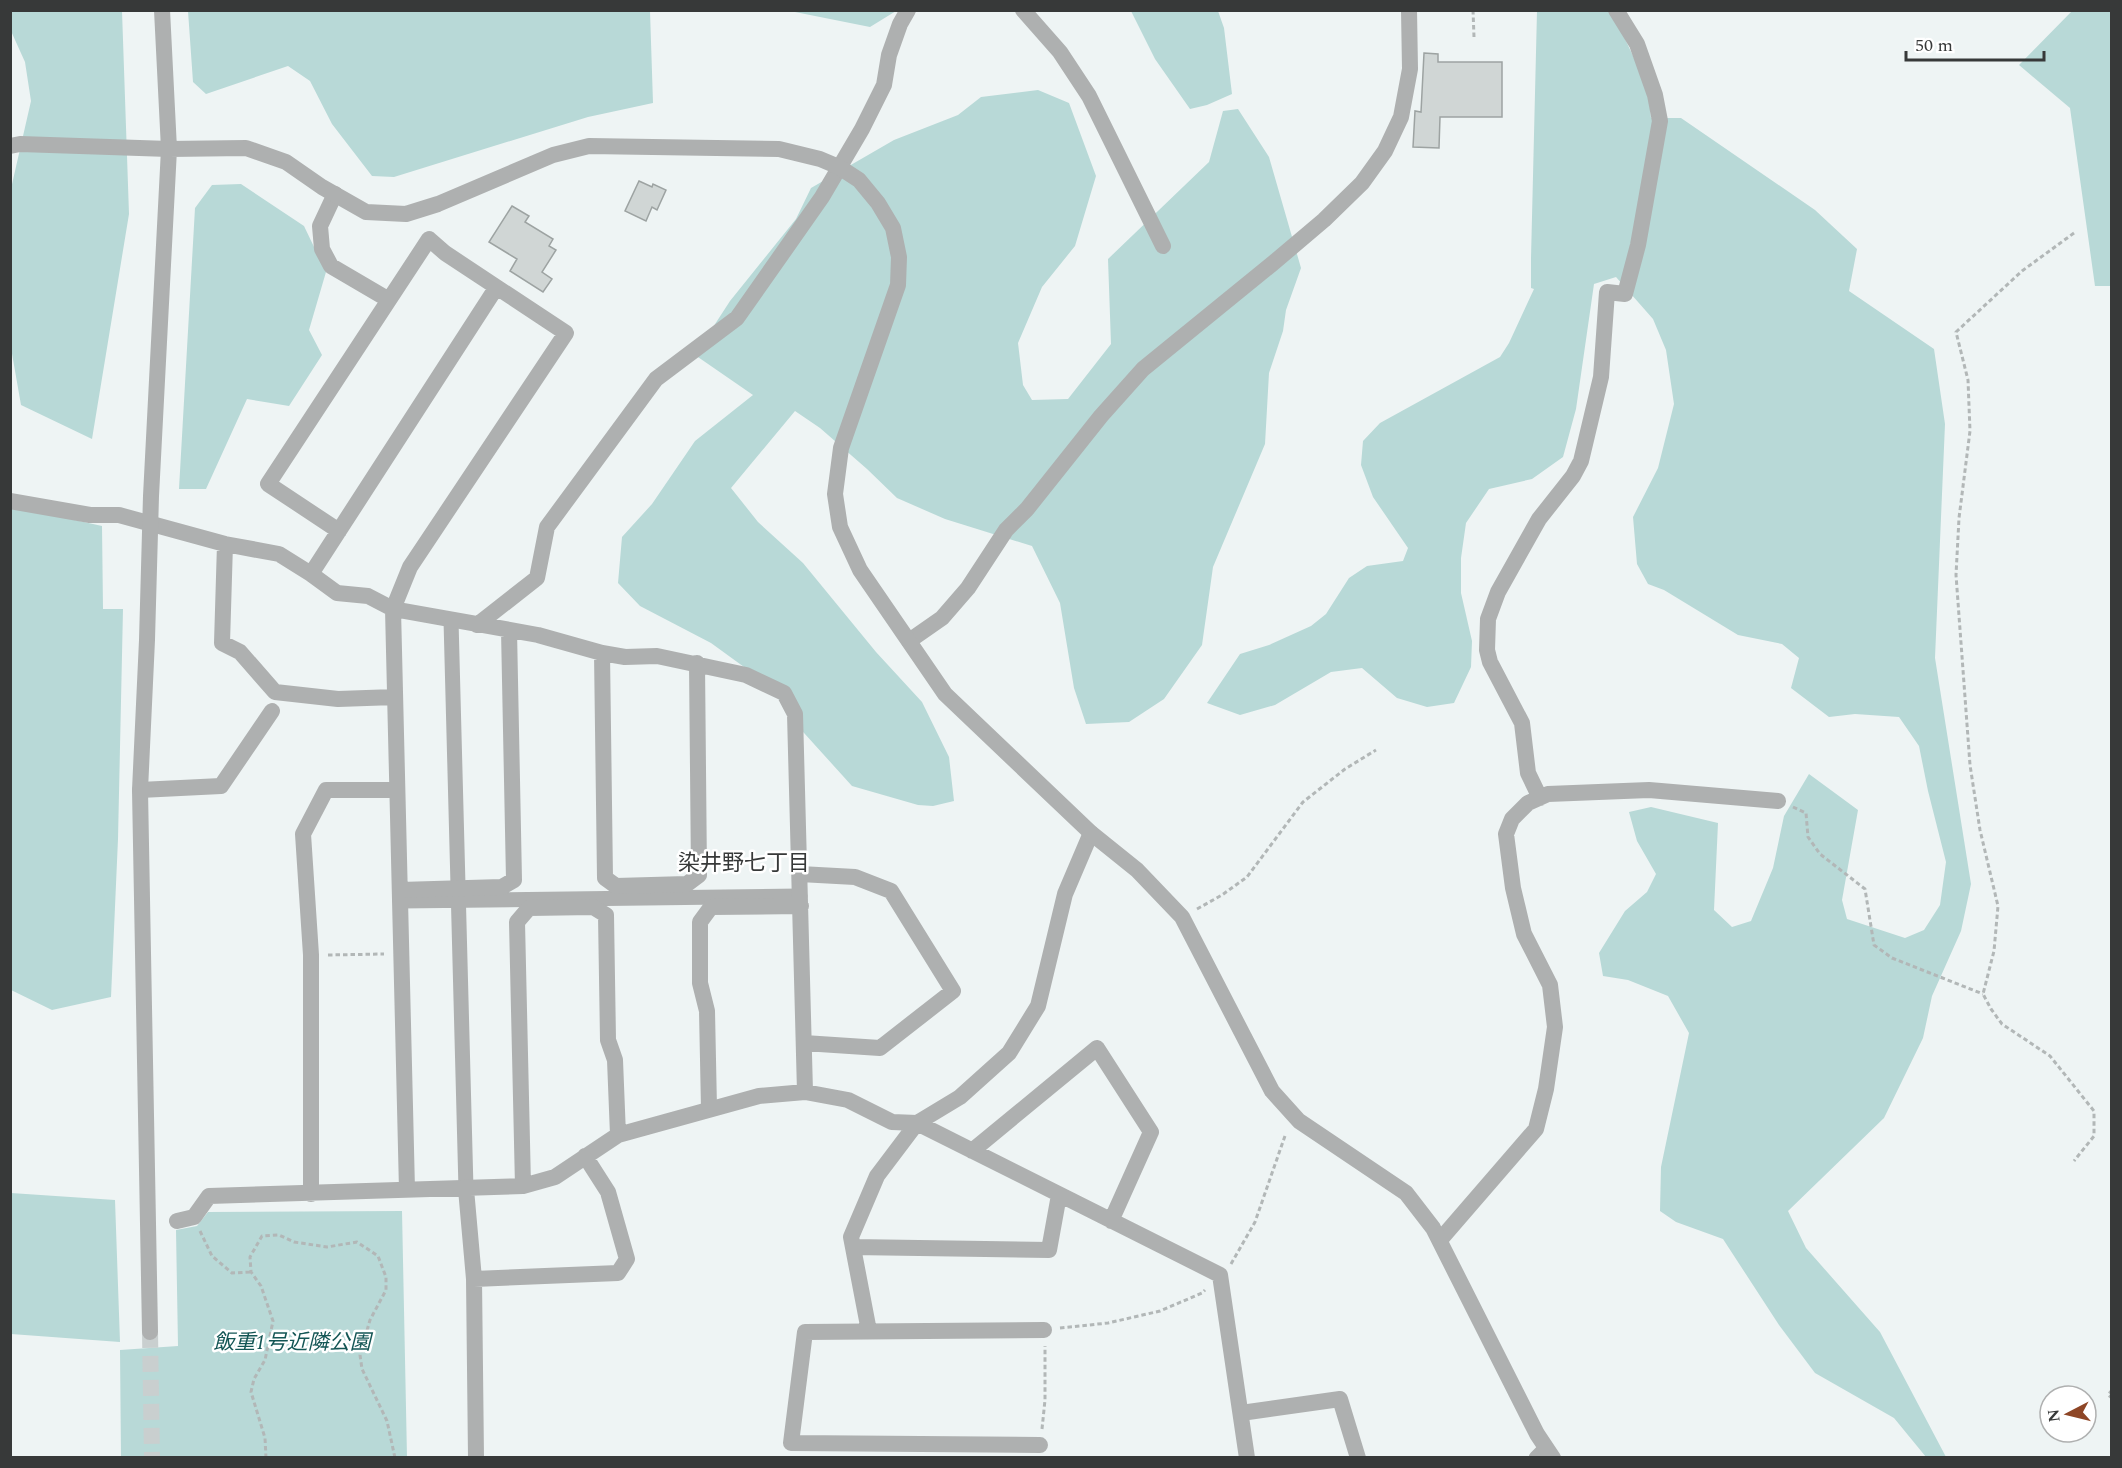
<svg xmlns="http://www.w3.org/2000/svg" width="2122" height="1468" viewBox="0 0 2122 1468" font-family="Spectral,'Noto Sans JP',serif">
  <rect width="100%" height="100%" fill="#eef4f4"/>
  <path fill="#b8d9d7" d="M11,11H122L129,214L92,439L21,405L11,348L10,193L31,101L25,62L11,31Z
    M188,11H650L653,103L588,117L394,177L372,176L332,124L310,81L288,66L206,94L193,82Z
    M790,11L896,10V11L870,27Z
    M1131,11H1218L1224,28L1232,94L1207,105L1190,109L1155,59Z
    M1537,11H1612L1648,88L1651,118H1681L1815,210L1857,249L1849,291L1934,349L1945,424L1935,658L1971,884L1961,931L1932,996L1923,1038L1884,1118L1788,1211L1806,1248L1880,1332L1946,1457H1926L1894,1418L1815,1373L1779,1325L1723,1239L1676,1222L1660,1211L1661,1167L1689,1033L1668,996L1628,980L1603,976L1599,953L1625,911L1647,892L1656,874L1637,841L1629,812L1651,807L1718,823L1714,910L1732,927L1751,921L1773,868L1784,816L1809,774L1858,810L1842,900L1847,919L1905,938L1924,930L1940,905L1946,862L1928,791L1919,746L1899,717L1855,714L1829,717L1791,688L1799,658L1782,644L1738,635L1664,590L1648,584L1637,564L1633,517L1658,468L1674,404L1666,350L1653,319L1616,277L1594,284L1576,409L1563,457L1532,479L1489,489L1466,523L1461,558V593L1472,641L1471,667L1454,703L1427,707L1397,698L1362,668L1331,672L1275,705L1240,715L1207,703L1240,654L1269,645L1311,626L1326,614L1349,578L1367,566L1403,561L1408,548L1373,497L1361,465L1363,441L1380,423L1500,357L1509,343L1534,289L1531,288V258Z
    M2072,11H2111V286H2095L2070,108L2019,65Z
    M1038,90L1069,103L1096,176L1075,246L1042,287L1018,343L1023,385L1032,400L1068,399L1111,344L1108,259L1209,162L1223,111L1238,109L1269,157L1301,268L1286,310L1283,331L1269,373L1265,444L1213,567L1202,645L1164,699L1129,722L1086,724L1074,688L1060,603L1032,546L945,519L897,498L867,469L820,428L795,411L731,488L758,522L803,563L876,652L922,702L949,757L954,801L933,806L918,805L852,786L795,723L769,685L711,643L640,606L618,583L622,537L652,504L695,441L753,395L695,355L730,301L796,219L811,188L894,140L958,115L981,97Z
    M241,184L304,226L326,272L309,330L322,355L289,406L247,399L206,489H179L195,208L212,185Z
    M16,507L102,526L103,609H123L118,839L111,997L52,1010L11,990L10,510Z
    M11,1193L115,1200L120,1342L11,1334Z
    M402,1211L407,1457H121L120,1350L178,1346L176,1230L197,1226L208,1212Z"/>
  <path fill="#d0d6d5" stroke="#9da3a2" stroke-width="1.5" d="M1424,53L1438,54V62H1502V117H1440L1439,148L1413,147L1415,111L1421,112Z
    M639,181L652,187L653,184L666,190L657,210L652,207L646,221L625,211Z
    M512,206L529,216L525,222L553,239L549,246L556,250L542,272L552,279L543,292L510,271L517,259L489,242Z"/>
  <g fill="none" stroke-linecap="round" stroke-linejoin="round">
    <path stroke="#c9cfcf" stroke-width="16" stroke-dasharray="16 8" stroke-linecap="butt" d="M150,1332L152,1458"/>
    <path stroke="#b2b7b7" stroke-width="3" stroke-dasharray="4.5 3" stroke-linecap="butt" d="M1473,10L1474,37
      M2074,233L2022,271L1956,332L1968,380L1970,431L1959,518L1956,575L1970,765L1980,830L1998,906L1994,951L1983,994L1991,1009L2002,1024L2050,1056L2094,1111V1136L2074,1161
      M1793,807L1806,813L1808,837L1820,854L1865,889L1874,945L1892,958L1983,994
      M1197,909L1222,895L1247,877L1303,802L1345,769L1376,750
      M328,955L384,954
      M200,1231L212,1256L232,1273L251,1272
      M1231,1264L1255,1222L1286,1133
      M1060,1328L1108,1323L1160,1311L1202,1293L1205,1290
      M2112,1390L2108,1395L2112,1398
      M1042,1429L1045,1400V1346
      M266,1458L265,1438L251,1392L254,1379L265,1360L273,1321L261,1286L251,1272L250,1257L262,1236L279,1235L294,1242L327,1247L357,1242L378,1256L386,1277V1290L370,1320L360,1355L362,1369L387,1421L395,1458"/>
    <path stroke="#aeb0b0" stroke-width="15" d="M451,620L466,1189
      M400,901L800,896
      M1536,1458L1546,1448"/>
    <path stroke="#aeb0b0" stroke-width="16" d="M1023,10L1060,52L1089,96L1163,246
      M335,194L320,226L322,249L331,266L389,300
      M10,501L90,515H119L225,544L279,554L311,574L337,593L368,596L393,609L538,635L602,653L625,657L657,656L746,675L784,693L795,714L805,1092
      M339,531L268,484L429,239L445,253L566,333L410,567L393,609L407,1190
      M225,544L222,643L240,652L275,692L338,699L395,697
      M311,574L496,288
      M477,625L537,578L547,527L656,379L737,318L822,197L862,129L884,85L889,55L900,24L908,10
      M909,641L942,618L968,588L1006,530L1027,509L1101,416L1143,369L1272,264L1324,220L1362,183L1385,151L1401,117L1410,69L1409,10
      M602,653L605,878L616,886L687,884L699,875L697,663
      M140,790L221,786L272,711
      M1540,798L1528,773L1522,723L1490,662L1487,650L1488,619L1498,592L1539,519L1573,476L1581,461L1601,377L1607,292L1625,294L1638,245L1660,121L1655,95L1637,44L1616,10
      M800,874L855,877L891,891L953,991L880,1048L804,1043
      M400,890L502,887L514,880L509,630
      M709,1108L707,1011L700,983V922L711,907L801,906
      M972,1151L1097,1048L1151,1132L1111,1221
      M523,1186L517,922L529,908L593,907L606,915L608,1040L615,1060L618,1135
      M466,1189L474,1279L476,1458
      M311,1194V955L303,834L326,790H397
      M177,1221L194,1217L209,1196L523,1186L555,1177L618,1135L759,1096L805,1092L848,1100L892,1122L917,1123L960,1097L1009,1053L1038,1006L1065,894L1091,833
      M1440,1240L1536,1129L1546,1089L1555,1027L1550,985L1524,934L1513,888L1506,834L1512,819L1528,803L1548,794L1649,790L1778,801
      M853,1247L1049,1250L1059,1195
      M474,1279L618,1273L627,1259L608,1192L585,1156
      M869,1331L851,1237L877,1176L917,1123L1220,1275L1247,1458
      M1241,1413L1340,1399L1358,1458
      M1040,1445L791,1443L805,1332L1044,1330"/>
    <path stroke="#aeb0b0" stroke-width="16" d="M10,146L20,144L169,149L246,148L286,162L322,187L366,212L406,214L438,204L553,155L589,146L779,149L820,159L839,167L859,180L878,203L893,228L899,257L898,285L841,448L835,494L840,527L860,570L945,694L1091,833L1137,870L1182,917L1272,1091L1299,1121L1406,1193L1433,1228L1537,1434L1553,1458
      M150,1332L140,790L147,640L151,496L169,149L162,10"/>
  </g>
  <g text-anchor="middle" stroke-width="5" stroke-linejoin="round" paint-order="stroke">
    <g font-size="21" font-style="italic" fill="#145655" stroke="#fff">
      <text x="292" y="1349">飯重1号近隣公園</text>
    </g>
    <g font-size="22" fill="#373939" stroke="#fff">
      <text x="744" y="870">染井野七丁目</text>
    </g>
  </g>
  <rect width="2122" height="1468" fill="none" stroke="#373939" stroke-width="24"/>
  <g transform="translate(2068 1414) rotate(263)"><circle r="28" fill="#ffffff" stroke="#afb0b0" stroke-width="1.5"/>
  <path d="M0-4.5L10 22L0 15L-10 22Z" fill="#8e4626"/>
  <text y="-9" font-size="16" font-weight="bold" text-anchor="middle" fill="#373939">N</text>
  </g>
  <path d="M1906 51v9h138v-9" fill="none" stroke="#373939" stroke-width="3"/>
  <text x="1915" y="51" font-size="18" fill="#373939" stroke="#ffffff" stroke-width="4.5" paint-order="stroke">50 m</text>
</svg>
